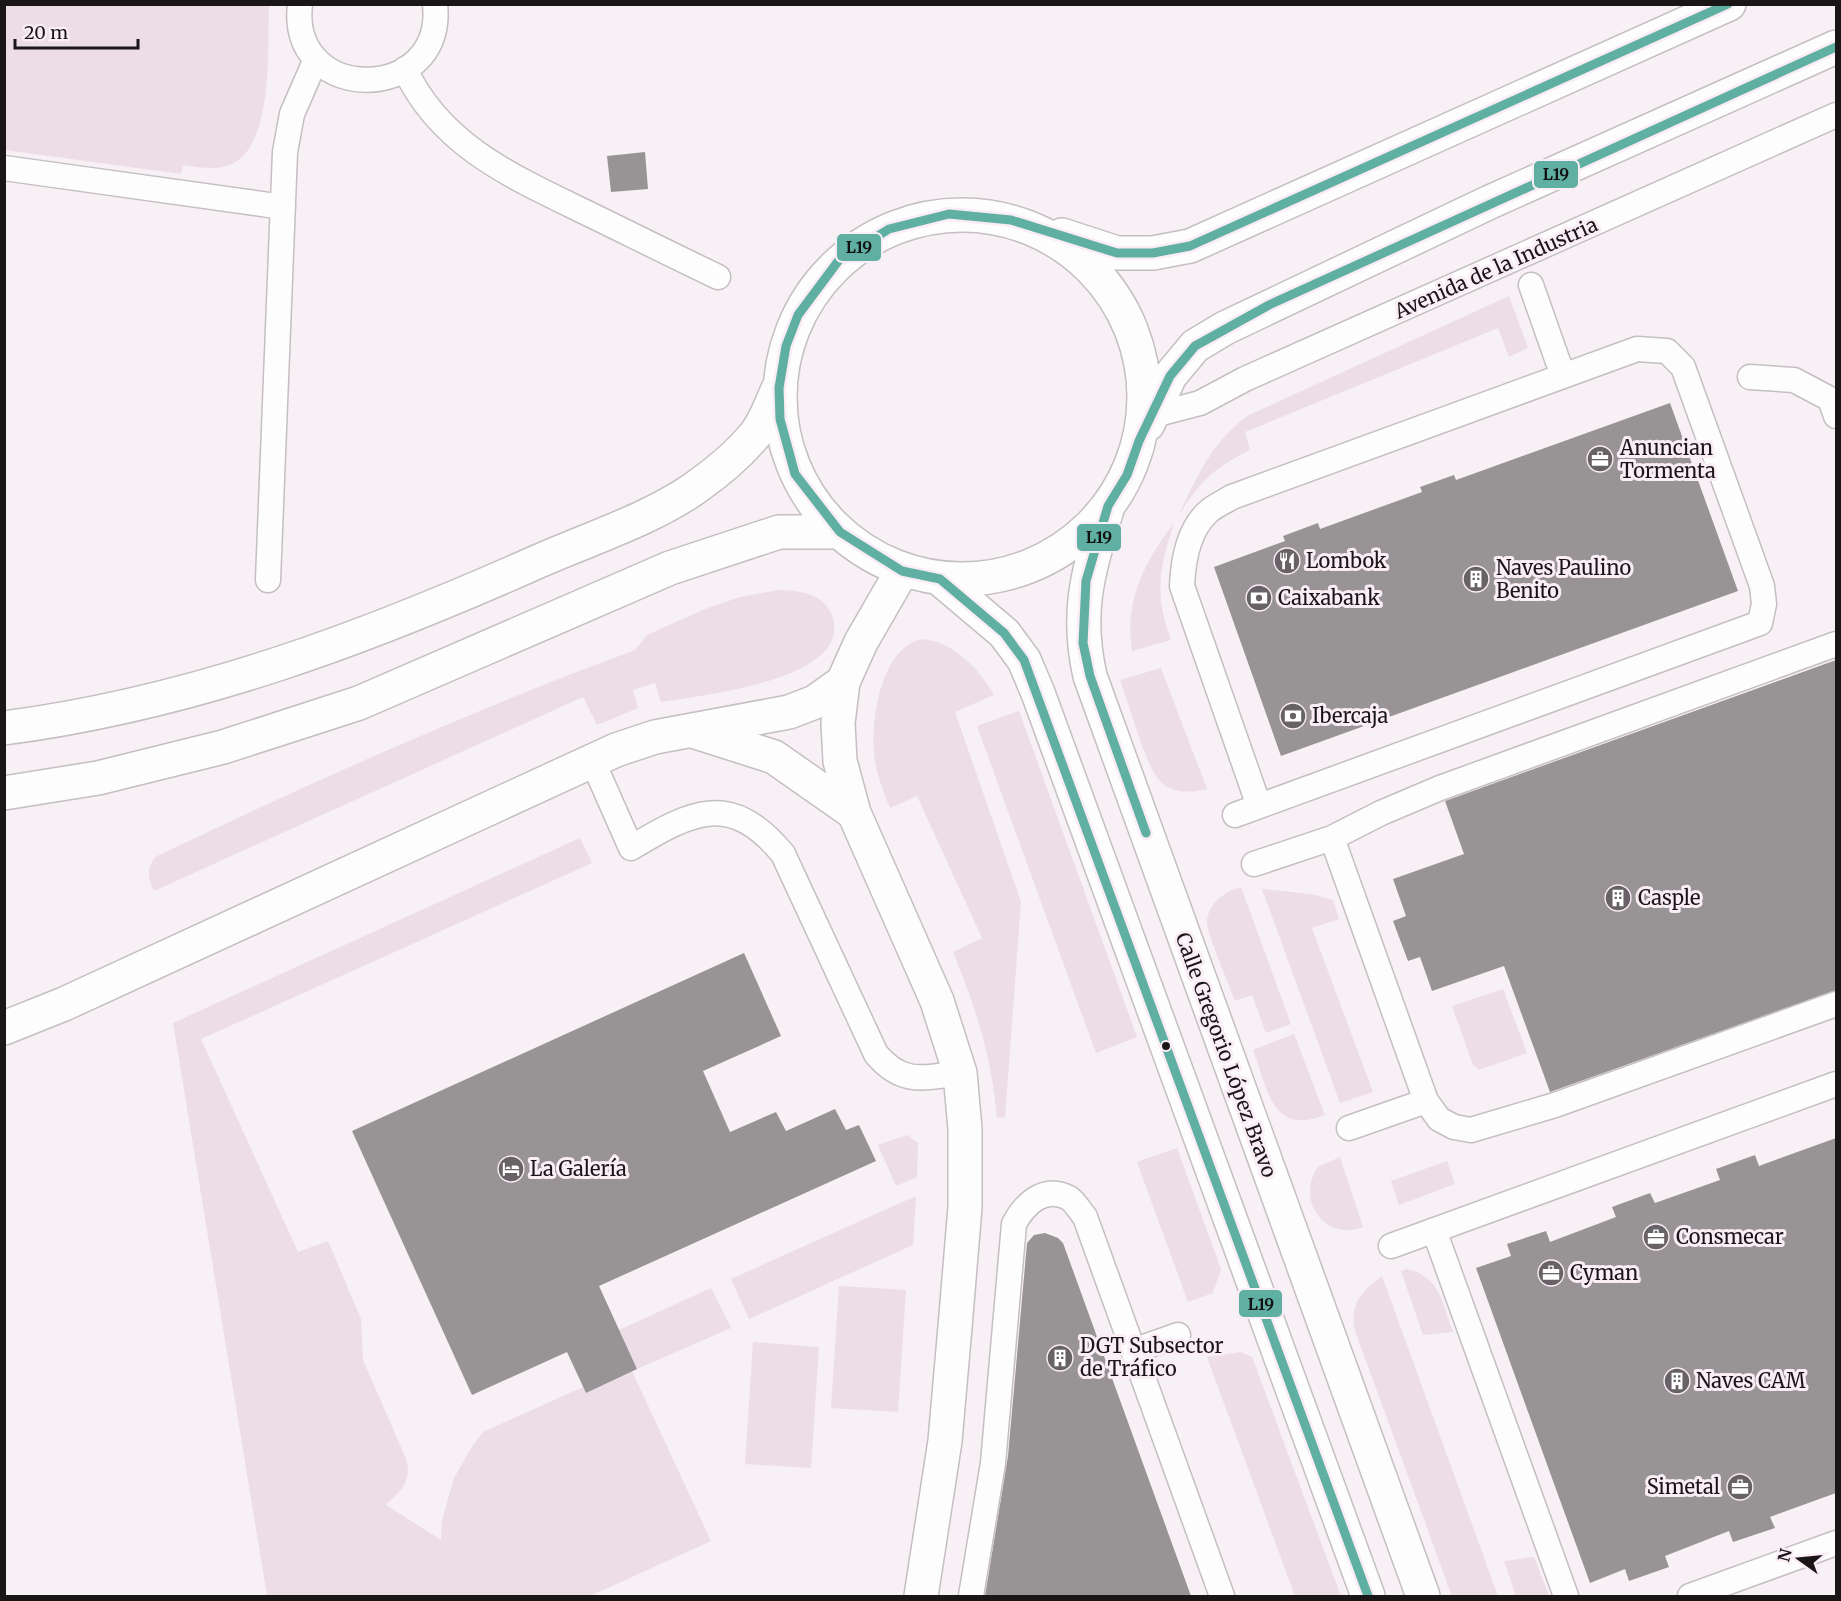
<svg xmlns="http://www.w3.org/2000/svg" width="1841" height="1601" viewBox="0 0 1841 1601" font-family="Merriweather,serif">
  <rect width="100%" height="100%" fill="#f7f0f4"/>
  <path fill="#eddde6" d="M5,4L269,5C267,44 275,149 229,165C215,171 198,167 183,165L181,174L5,150Z
    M1509,296L1528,348L1509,357L1498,328L1245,432L1250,450C1212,469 1201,481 1178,516C1197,478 1212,440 1249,415Z
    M1174,523C1159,570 1154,593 1171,640L1132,651C1124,601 1145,561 1174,523Z
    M779,590C798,590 823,594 831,613C859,680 700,695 661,702L655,683L633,690L638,708L597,725L583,697L154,891C148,879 146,869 155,857C312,782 472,710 635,650L647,635L705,609L740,597Z
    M922,639C953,641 980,670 994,695L955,712L1021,902L1005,1117L997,1118C991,1054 977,1011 953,952L982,938L917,796L890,808C883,791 876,773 874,755C871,718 881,648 922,639Z
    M1161,668L1207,789C1191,793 1171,794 1159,780C1146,766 1128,701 1120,680Z
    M1019,711L1137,1037L1096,1053L977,726Z
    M580,838L592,863L201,1039L298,1252L328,1241L361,1319L363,1360L407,1461C411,1483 400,1492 386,1505L441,1540L442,1520L454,1478L471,1448L483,1432L583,1387L586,1393L632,1371L711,1541L590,1596H267L173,1023Z
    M1241,887L1291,1024L1266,1033L1252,995L1235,1001C1230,986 1206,933 1207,921C1209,902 1225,892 1241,887Z
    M1262,889L1311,894L1333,900L1339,919L1312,928L1373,1092L1340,1103Z
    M1503,989L1527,1053L1479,1070L1473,1065L1452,1006Z
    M1294,1034L1325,1115C1271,1136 1268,1089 1253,1050Z
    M907,1135L918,1143L917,1177L896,1186L878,1145Z
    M1177,1148L1221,1269L1213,1293L1188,1302L1137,1162Z
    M1340,1157L1363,1227C1325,1242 1295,1200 1318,1167Z
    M1447,1161L1455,1184L1399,1205L1391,1181Z
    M916,1196L913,1245L749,1319L731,1279Z
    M1407,1269C1441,1277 1442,1303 1453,1332L1423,1335L1401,1271Z
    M1382,1276L1498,1596H1452L1355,1331C1349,1305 1362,1290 1382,1276Z
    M839,1286L906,1290L898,1412L831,1408Z
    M711,1288L731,1328L637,1369L619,1330Z
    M753,1342L819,1347L811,1468L745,1464Z
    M1241,1352L1252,1357L1341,1596H1295L1207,1357Z
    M1534,1557L1549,1596H1516L1504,1561Z"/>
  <path fill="#989496" d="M645,152L648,189L611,192L607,156Z
    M1670,403L1738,591L1281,756L1214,567L1285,541L1283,536L1318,523L1320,529L1422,492L1420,487L1454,475L1456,480Z
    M1836,660V990L1550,1092L1504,966L1432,991L1420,957L1408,961L1393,921L1406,916L1393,879L1464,854L1445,801Z
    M744,953L781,1036L703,1071L730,1132L776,1112L786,1131L835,1109L846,1130L859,1125L876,1161L599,1286L637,1369L586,1393L567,1352L472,1395L352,1131Z
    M1836,1138V1493L1770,1517L1775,1528L1733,1542L1729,1531L1665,1556L1669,1567L1629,1581L1625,1569L1590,1583L1476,1268L1511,1256L1507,1244L1546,1231L1550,1242L1616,1217L1612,1207L1650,1193L1655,1203L1720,1180L1716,1169L1755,1155L1759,1166Z
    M1045,1233L1058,1238L1063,1243L1191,1596H985L1008,1456L1027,1243L1034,1235Z"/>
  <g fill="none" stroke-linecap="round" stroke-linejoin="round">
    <defs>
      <path id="lane" d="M300,4C288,106 446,104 435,4
        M405,69C440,146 515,178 587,213C630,234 674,256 718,277
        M4,168L283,207
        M1531,285L1563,376
        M1750,377L1794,380L1830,399L1836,416
        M1154,415L1200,403L1245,379L1836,115
        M268,580L285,152L292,114L316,59
        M1836,644L1440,788L1381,813L1332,838L1426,1101L1439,1119L1454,1127L1471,1130L1555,1105L1836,1004
        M593,762L631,848C692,811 731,791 783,854L876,1054C902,1085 923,1078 960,1073
        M1235,815L1760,623L1764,604L1762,586L1683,367L1667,351L1637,349L1232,497C1224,502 1214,506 1208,512C1188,530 1183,562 1182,586L1259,806
        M1254,864L1332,838
        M1349,1128L1426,1101
        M1434,1230L1566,1596
        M1391,1246L1836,1084
        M1133,1351L1178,1335
        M971,1596L993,1463L1014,1224C1025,1203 1045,1185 1069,1198C1075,1202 1080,1211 1085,1217L1222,1596
        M1690,1596L1836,1543"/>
      <path id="street" d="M843,682L838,723L840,761L854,813L937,1001L960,1073L965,1129V1207L955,1327L945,1441L921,1596
        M693,731L774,757L854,813"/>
      <path id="secondary" d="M780 397a182 182 0 1 1 364 0a182 182 0 1 1-364 0Z
        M1062,235L1117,253H1153L1190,246L1729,4
        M1148,424L1170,376L1195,346L1225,328L1490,202L1836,47
        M1108,506C1089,570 1075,609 1090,676L1423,1596
        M940,579L1004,633L1024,660L1038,693L1368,1596
        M4,728C194,703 366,638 539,561C589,539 651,519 695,488C715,474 737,456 753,437C764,425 771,404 778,389
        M4,793L98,778L223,747L359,703L670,568L779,532H840
        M4,1028L64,1004L616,750L655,737L789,712L815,702L843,682L861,642L902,571"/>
    </defs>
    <use href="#lane" stroke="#c4bfc2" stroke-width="27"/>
    <use href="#street" stroke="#c4bfc2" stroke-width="36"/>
    <use href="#secondary" stroke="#c4bfc2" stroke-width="36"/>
    <use href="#lane" stroke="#fefdfd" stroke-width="24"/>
    <use href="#street" stroke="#fefdfd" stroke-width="33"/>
    <use href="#secondary" stroke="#fefdfd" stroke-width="33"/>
    <defs>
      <path id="bus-1" d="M1146,833L1090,676L1083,643L1086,581L1108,506L1127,475L1139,441L1170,376L1195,346L1269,305L1836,47
        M1368,1596L1024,660L1004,633L940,579L902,571L840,532L795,474L780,419L779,388L786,346L798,315L839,260L889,229L949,214L1011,220L1117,253H1153L1190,246L1728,4"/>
    </defs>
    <use href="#bus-1" stroke="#faedf5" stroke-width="14"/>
    <use href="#bus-1" stroke="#60afa3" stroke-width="9"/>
  </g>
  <defs>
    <symbol id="office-disc" viewBox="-11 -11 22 22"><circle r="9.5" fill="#676265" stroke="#faedf5"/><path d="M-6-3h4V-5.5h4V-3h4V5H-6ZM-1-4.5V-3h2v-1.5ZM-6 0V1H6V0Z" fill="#fff"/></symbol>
    <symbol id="restaurant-disc" viewBox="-11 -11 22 22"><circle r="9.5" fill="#676265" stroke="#faedf5"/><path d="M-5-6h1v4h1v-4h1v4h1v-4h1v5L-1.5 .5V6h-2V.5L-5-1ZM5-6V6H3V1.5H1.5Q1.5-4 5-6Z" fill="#fff"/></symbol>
    <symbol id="building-disc" viewBox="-11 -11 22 22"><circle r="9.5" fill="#676265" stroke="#faedf5"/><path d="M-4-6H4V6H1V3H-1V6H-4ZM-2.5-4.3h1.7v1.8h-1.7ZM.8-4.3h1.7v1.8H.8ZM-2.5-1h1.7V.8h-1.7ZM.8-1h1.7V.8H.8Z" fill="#fff"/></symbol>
    <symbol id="bank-disc" viewBox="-11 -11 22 22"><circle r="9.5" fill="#676265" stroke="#faedf5"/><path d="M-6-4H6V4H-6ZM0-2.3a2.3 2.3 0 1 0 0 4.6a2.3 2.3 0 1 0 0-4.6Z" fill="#fff"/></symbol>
    <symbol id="hotel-disc" viewBox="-11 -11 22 22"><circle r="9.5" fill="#676265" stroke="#faedf5"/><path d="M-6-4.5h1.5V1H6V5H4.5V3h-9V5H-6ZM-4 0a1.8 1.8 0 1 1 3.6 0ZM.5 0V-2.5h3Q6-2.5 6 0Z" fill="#fff"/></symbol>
  </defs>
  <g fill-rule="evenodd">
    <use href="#office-disc" x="1585" y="444" width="30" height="30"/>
    <use href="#restaurant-disc" x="1272" y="546" width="30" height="30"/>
    <use href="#building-disc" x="1461" y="564" width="30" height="30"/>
    <use href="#bank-disc" x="1244" y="583" width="30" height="30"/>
    <use href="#bank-disc" x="1278" y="701" width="30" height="30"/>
    <use href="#building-disc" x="1603" y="883" width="30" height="30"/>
    <use href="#hotel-disc" x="496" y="1154" width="30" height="30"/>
    <use href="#office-disc" x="1641" y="1222" width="30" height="30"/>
    <use href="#office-disc" x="1536" y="1258" width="30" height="30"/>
    <use href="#building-disc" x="1045" y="1343" width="30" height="30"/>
    <use href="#building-disc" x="1662" y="1366" width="30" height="30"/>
    <use href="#office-disc" x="1725" y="1472" width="30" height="30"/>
  </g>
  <circle fill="#1a1618" stroke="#faedf5" stroke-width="2" cx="1166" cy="1046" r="5"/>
  <g text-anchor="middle" stroke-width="6" stroke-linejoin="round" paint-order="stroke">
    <g font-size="20" fill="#1a1618" stroke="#faedf5">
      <text transform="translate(1496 268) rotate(-24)" y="7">Avenida de la Industria</text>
      <text transform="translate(1226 1055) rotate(70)" y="7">Calle Gregorio López Bravo</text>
    </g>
    <g font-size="20" fill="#1a1618" stroke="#faedf5" text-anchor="start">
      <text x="1620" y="455">Anuncian<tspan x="1620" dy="23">Tormenta</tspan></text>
      <text x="1306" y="568">Lombok</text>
      <text x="1496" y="575">Naves Paulino<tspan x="1496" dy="23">Benito</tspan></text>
      <text x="1278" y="605">Caixabank</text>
      <text x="1312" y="723">Ibercaja</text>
      <text x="1638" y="905">Casple</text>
      <text x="530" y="1176">La Galería</text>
      <text x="1676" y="1244">Consmecar</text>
      <text x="1570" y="1280">Cyman</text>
      <text x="1080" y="1353">DGT Subsector<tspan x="1080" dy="23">de Tráfico</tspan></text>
      <text x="1696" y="1388">Naves CAM</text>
      <text x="1720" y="1494" text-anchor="end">Simetal</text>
    </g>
  </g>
  <g stroke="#faedf5" stroke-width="2">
    <rect x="1533" y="160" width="46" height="29" rx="6" fill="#60afa3"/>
    <rect x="836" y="233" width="46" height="29" rx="6" fill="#60afa3"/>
    <rect x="1076" y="523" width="46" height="29" rx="6" fill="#60afa3"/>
    <rect x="1238" y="1289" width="45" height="29" rx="6" fill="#60afa3"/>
  </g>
  <g font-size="16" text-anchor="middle" font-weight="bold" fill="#111">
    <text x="1556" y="180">L19</text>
    <text x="859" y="253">L19</text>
    <text x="1099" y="543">L19</text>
    <text x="1261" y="1310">L19</text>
  </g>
  <rect width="1841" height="1601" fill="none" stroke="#1a1618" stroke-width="12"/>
  <g transform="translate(1799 1559) rotate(285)" stroke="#faedf5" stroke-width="4.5" paint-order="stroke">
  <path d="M0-4.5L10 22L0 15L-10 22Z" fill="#1a1618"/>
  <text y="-9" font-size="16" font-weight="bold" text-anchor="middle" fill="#1a1618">N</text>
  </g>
  <path d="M15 39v9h123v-9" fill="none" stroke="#1a1618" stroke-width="3"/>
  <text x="24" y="39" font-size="18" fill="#1a1618" stroke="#faedf5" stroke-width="4.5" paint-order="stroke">20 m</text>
</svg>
